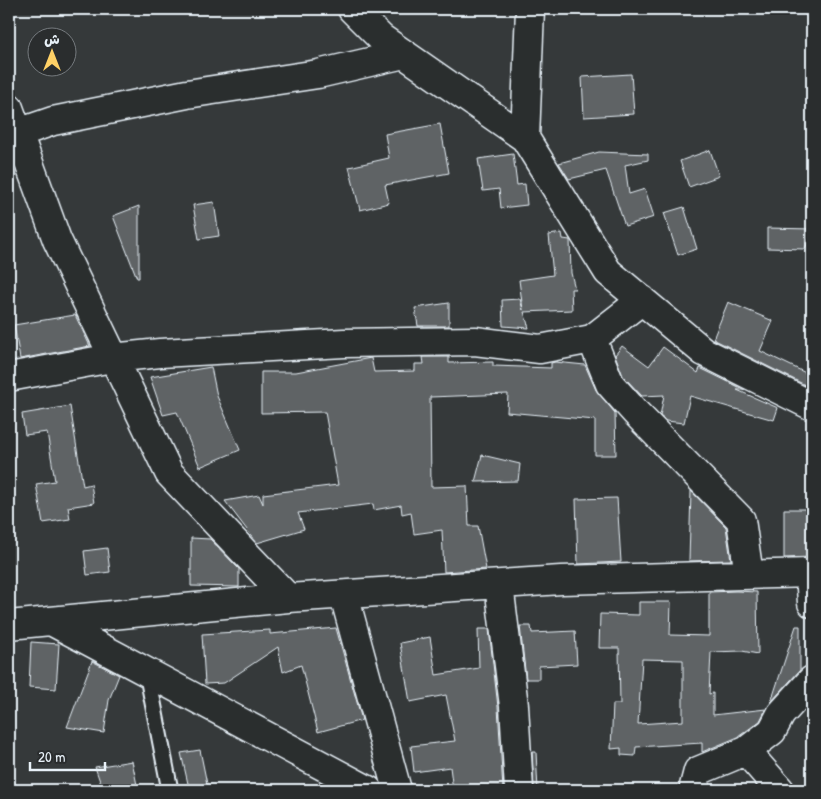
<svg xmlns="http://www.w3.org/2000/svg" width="821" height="799" viewBox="0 0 821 799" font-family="'Patrick Hand','Playpen Sans Arabic',sans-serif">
  <rect width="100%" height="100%" fill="#35393a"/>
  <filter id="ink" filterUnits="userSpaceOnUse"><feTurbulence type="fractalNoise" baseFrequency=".02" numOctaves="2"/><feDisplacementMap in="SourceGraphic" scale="10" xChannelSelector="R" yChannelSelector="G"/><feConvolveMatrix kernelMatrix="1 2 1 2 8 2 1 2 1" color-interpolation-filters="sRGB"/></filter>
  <g filter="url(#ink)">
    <path fill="#5f6365" stroke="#e8f1f8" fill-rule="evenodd" d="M631,74L634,114L584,117L582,77Z
      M440,124L449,173L385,185L389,203L360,210L349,167L389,158L385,134Z
      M710,150L719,176L689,187L680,161Z
      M599,152L648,154V160L625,165L629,194L645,189L654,217L625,226L606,170L569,179L559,163Z
      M513,154L517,185L525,184L527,205L501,208L499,189L483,191L478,159Z
      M214,202L219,236L199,239L193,205Z
      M139,206V278H137L113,216Z
      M684,207L697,249L678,255L664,213Z
      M767,228L812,229V232L805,249L767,248Z
      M562,233L563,239L570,240L571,273L575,289H571L572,310L524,312L529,328L503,326L502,300L520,299L523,310L519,280L553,275L549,235Z
      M728,302L773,321L760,351L812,376V386H807L713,339Z
      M449,303V326H418L415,308Z
      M75,315L90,346L20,359L14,325Z
      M622,346L649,366L663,347L698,373L700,368L745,390H737L778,408L774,420L690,396L684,423L666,421L660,416L664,395L642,396L623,376L615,355Z
      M423,357H449V363L493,362V366L551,368V363L555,362L585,365L596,390L615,413L616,455H595V420L507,412L508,394L430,397L431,487L467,486L469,526H478L486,569L444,572L442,530L414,534L411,512L402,514L401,505L374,510L373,504L298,513L304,529L257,543L225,501L259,495L263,504V494L338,485L325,412L261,413V372H296L371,358L374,372L415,371V364H424Z
      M211,367L217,396L240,450L200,467L177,412L163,415L150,377Z
      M70,406L83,486L91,484L94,503L68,507L70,519L43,523L36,484L55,481L47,432L25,435L22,414Z
      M482,455L520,464L518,481L475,482Z
      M691,491L726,527L731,560L689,561Z
      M617,498L621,562L578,564L576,499Z
      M784,509H812V557L784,558Z
      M191,538L210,539L239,569V587L191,586Z
      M107,548L110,572L87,575L84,551Z
      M736,591L757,592L758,654L742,651L711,652L709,694L713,693V715L766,709L760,721L738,737L702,752V743L636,747L635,756L621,755V748L611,749L613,704H620L619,648H599L600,614L639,615V602H671L670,635L709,636V592ZM642,659L683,660V721L638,724Z
      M520,626H531L532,633L575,631L577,664L539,666V679H526Z
      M796,626H800V670L771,702Z
      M336,628L362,720L318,732L301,665L283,672L278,647L224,683L205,684L202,634L270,630V634Z
      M478,629H489L498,707L503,790H453L450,767L414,772L411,746L455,741L446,695L410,702L400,643L430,637L436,675L479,668Z
      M31,642L59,644L56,689L29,687Z
      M92,661L119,675L109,700L104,733L67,727Z
      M200,750L207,784L189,788L181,753Z
      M532,752H536L538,790H534Z
      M132,761L138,790H103L95,767Z"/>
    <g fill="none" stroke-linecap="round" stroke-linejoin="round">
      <defs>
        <path id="service" d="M147,672L170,790"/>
        <path id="minor" d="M352,9L381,38L525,138L608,272L704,352L812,406
          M9,108L57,240L169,473L288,598
          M18,133L53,121L187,94L318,74L404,54
          M525,138L530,9
          M592,339L610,384L635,412L741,520L749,575
          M9,377L112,358L160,353L344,343L475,341L540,349L592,339L642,300
          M810,573L812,603
          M499,585L514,706L519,790
          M344,595L397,790
          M51,621L368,790
          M9,625L288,598L561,580L812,573
          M746,751L780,790
          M693,790L698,771L746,751L772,731L781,714L812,680"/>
      </defs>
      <use href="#service" stroke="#e8f1f8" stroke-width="19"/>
      <use href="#minor" stroke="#e8f1f8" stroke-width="31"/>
      <use href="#service" stroke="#2a2d2e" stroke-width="15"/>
      <use href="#minor" stroke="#2a2d2e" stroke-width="28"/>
    </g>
  </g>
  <rect width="821" height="799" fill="none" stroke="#2a2d2e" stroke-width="30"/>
  <rect x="15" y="15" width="791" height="769" fill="none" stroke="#e8f1f8" stroke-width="2" filter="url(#ink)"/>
  <g transform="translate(52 52)"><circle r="24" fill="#2a2d2e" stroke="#767b7f"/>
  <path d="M0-4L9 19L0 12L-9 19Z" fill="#ffd166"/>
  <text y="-8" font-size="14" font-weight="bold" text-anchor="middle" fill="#e8f1f8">ش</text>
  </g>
  <path d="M30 762v8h75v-8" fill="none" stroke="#e8f1f8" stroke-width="2.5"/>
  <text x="38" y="762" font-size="15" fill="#e8f1f8" stroke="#2a2d2e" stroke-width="4" paint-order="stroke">20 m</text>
</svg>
